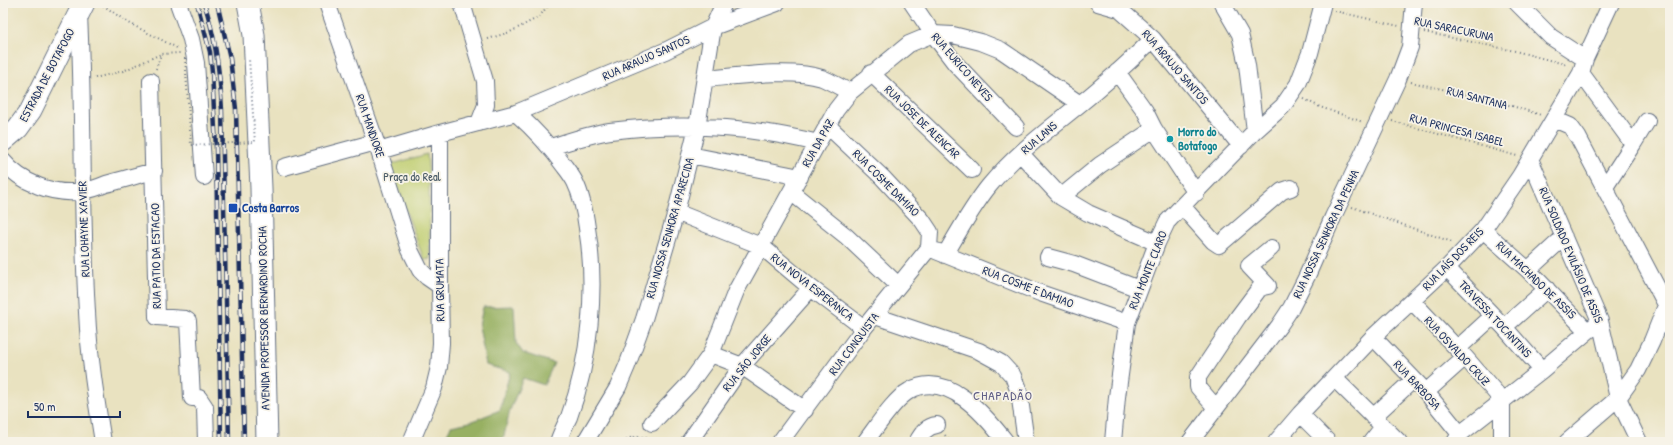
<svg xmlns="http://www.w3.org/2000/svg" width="1673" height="445" viewBox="0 0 1673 445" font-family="'Patrick Hand',sans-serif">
  <rect width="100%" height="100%" fill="#f7f3e8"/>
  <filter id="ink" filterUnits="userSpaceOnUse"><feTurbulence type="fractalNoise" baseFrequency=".025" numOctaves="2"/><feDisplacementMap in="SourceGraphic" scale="8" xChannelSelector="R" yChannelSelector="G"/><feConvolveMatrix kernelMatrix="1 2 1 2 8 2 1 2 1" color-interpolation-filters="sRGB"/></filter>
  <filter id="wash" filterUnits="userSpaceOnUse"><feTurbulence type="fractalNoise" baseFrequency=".012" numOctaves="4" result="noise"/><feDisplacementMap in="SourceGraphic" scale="16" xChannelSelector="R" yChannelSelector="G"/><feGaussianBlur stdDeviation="0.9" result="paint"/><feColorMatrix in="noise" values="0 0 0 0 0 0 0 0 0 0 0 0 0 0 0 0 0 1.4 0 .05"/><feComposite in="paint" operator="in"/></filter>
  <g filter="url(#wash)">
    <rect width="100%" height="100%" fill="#e9e2c0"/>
    <path fill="#bfcd6f" stroke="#6d7e66" d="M427,154L429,177L430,259L424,260L389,165Z"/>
    <path fill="#97b062" stroke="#597060" d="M514,306L516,343L523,353L554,363L544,385L523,378L510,410L504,436L498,442H443L451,426L470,422L500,410L510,372L486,365L479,326L483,307Z"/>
  </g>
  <g filter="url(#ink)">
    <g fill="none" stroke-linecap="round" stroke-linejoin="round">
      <defs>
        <path id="minor" d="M178,3L191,39L196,63L204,177
          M327,3L379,151L410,250L420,270L427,277L440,286
          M462,3L485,81L486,105L479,123
          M912,3L933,34L955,63L1016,127
          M1098,3L1119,9L1153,39L1241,146
          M1222,3L1240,34L1247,65L1255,131
          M1517,3L1551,37L1585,59
          M79,15C84,114 81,213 87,312C89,356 96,399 103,442
          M1117,72L1145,111L1154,129L1196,193
          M871,73L972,170
          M1581,73L1633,144
          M706,79C738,76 792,68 822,78C832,82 841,88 850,92
          M151,81L157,317L185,319L188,321L192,398H199L205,407L206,442
          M516,113C535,130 550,146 565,167C568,171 572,176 575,182C582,196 585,213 587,228C597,288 590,360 569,417C565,425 561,433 558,442
          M1554,119L1570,126L1578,137L1670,312
          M827,125L882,177L922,220L930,232L929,248
          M551,147C570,141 590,134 610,131C678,123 751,126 818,143
          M379,151L440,133L516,113L665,51L713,27L777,3
          M1021,154L1061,197L1088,213L1157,243
          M690,155L800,177
          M1530,159L1600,321L1618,398L1639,442
          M3,161C21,183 54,196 83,191C91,190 99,187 106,184C122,180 138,175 154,171
          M284,167L376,142
          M1605,187L1633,144L1647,121
          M791,192L846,236L898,285
          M1061,197L1100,165L1154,129
          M1182,206L1213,241L1219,245L1282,191L1291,188
          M676,212L761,246L811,288L864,328
          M1483,230L1528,270L1587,331
          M936,251L1040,293L1127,323
          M945,255C959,231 972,207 989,186C1015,154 1048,130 1080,104C1105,84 1129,62 1153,39
          M1048,257L1074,264L1139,289
          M1447,268L1504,327L1542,370
          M1528,270L1564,237
          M1268,286L1249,266L1271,248
          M1412,301L1465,357L1502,400
          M875,316L979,351L1001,363L1013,376L1019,392L1026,442
          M1504,327L1547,289
          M1373,337L1426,392L1460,434
          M1457,349L1493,316
          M711,354L742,366L805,410
          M1334,378L1399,442
          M1426,392L1465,357
          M1216,408L1198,387V377L1238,317L1259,289L1263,287L1268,286
          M1300,414L1328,442
          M1373,417L1413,380
          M652,423L690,383L711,354L736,291L836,110L850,92L909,44L933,34L953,35L981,42L1001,50L1080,104
          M411,442L434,388L439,367L441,343L440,286V133
          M585,442L618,387L627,366L644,319L676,212L697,127L713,27L724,3
          M689,442L742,366L811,288
          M780,442L864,328L929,248
          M865,442C876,428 894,399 909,391C947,369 985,415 1006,442
          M917,442C922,433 927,426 937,425
          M1113,442L1117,397L1127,323L1157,243L1167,222L1182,206L1255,131L1283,106L1298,84L1310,53L1323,3
          M1190,442L1279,326L1291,308L1307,276L1333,217L1398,79L1410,47L1414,3
          M1276,442L1300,414L1373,337L1447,268L1483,230L1520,176L1581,73L1585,59L1611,3
          M1371,442L1383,427
          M1455,442L1460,434L1542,370L1600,321
          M1502,442V400
          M1567,442L1618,398L1638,370L1652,341L1669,298"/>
        <path id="major" d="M248,3L254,35L261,188L267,442
          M3,141L18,128L31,110L84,3"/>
      </defs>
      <use href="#minor" stroke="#636e80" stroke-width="18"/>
      <use href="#major" stroke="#636e80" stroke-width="23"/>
      <path stroke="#636e80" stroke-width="2" stroke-dasharray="1 3" stroke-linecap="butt" d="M100,3L127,22L179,49
        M1335,11L1399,26
        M1424,32L1515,51L1568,65
        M488,39L510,32L539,17L550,3
        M156,69L161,54
        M95,78L123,71L161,54L180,53
        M1411,82L1499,102L1541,115
        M1304,99L1320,107L1363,122
        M1392,121L1517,156
        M235,143V148
        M218,144L219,148
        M1352,207L1452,242
        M945,435L950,442
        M623,442L632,437H649"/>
      <use href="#minor" stroke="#fff" stroke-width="16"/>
      <use href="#major" stroke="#fff" stroke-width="21"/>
      <defs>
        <path id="rail" d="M197,3L210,52L212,72L216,148L221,442
          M204,3C216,37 220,75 222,110L229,442
          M217,3L230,58L236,109L244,442"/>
      </defs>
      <use href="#rail" stroke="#1b2f5e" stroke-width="4.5"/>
      <use href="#rail" stroke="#f7f3e8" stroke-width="3" stroke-dasharray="9" stroke-linecap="butt"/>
      <path stroke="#636e80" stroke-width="2" stroke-dasharray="1 3" stroke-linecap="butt" d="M185,58L191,145L255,142L249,59"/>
    </g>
  </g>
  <circle fill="#0f9aa8" stroke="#f7f3e8" stroke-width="1.5" cx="1170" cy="139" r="4"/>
  <rect fill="#1a4fb4" stroke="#f7f3e8" stroke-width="1.5" x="228" y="203" width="10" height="10" rx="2"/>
  <g text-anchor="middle" stroke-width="3.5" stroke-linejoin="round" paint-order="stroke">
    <g font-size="12" fill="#1b2f5e" stroke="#f7f3e8">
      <text transform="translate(1454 29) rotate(12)" y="4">RUA SARACURUNA</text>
      <text transform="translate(646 58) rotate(-24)" y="4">RUA ARAUJO SANTOS</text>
      <text transform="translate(962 67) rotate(49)" y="4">RUA EURICO NEVES</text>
      <text transform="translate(1175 67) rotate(49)" y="4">RUA ARAUJO SANTOS</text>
      <text transform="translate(47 75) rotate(-62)" y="4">ESTRADA DE BOTAFOGO</text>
      <text transform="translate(1477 98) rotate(14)" y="4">RUA SANTANA</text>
      <text transform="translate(922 122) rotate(44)" y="4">RUA JOSE DE ALENCAR</text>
      <text transform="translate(370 126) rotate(71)" y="4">RUA MANDIORE</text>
      <text transform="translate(1457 130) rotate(15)" y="4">RUA PRINCESA ISABEL</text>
      <text transform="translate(1039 138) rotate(-41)" y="4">RUA LANS</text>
      <text transform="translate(818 143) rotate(-61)" y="4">RUA DA PAZ</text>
      <text transform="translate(886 183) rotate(45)" y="4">RUA COSME DAMIAO</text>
      <text transform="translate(670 228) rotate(-74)" y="4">RUA NOSSA SENHORA APARECIDA</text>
      <text transform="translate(84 229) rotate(-92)" y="4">RUA LOHAYNE XAVIER</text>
      <text transform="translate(1326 234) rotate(-65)" y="4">RUA NOSSA SENHORA DA PENHA</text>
      <text transform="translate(1571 255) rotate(67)" y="4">RUA SOLDADO EVILÁSIO DE ASSIS</text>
      <text transform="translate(156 256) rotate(-91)" y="4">RUA PATIO DA ESTACAO</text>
      <text transform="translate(1453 259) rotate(-46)" y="4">RUA LAÍS DOS REIS</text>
      <text transform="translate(1148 270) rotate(-68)" y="4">RUA MONTE CLARO</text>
      <text transform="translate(1536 280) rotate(44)" y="4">RUA MACHADO DE ASSIS</text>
      <text transform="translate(812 287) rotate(38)" y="4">RUA NOVA ESPERANCA</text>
      <text transform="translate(1028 287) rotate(21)" y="4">RUA COSME E DAMIAO</text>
      <text transform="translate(440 290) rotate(-91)" y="4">RUA GRUMATA</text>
      <text transform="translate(264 318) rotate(-91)" y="4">AVENIDA PROFESSOR BERNARDINO ROCHA</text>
      <text transform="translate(1495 319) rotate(47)" y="4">TRAVESSA TOCANTINS</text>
      <text transform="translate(854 344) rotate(-53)" y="4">RUA CONQUISTA</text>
      <text transform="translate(1457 351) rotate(47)" y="4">RUA OSVALDO CRUZ</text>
      <text transform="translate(747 363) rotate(-51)" y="4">RUA SÃO JORGE</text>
      <text transform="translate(1417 385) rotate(47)" y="4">RUA BARBOSA</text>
    </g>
    <g font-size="12" font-weight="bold" fill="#0d838f" stroke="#f7f3e8" text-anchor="start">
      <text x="1178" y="136">Morro do<tspan x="1178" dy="14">Botafogo</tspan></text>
    </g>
    <g font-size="12" fill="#445662" stroke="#f7f3e8">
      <text x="412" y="181">Praça do Real</text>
    </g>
    <g font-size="12" font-weight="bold" fill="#164399" stroke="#f7f3e8" text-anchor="start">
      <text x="242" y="212">Costa Barros</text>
    </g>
    <g font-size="13" letter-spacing="1" fill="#5c5b84" stroke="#f7f3e8">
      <text x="1003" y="400">CHAPADÃO</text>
    </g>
  </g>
  <rect width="1673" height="445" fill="none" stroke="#f7f3e8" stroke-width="16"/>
  <path d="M28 411v6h92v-6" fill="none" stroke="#1b2f5e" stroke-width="2"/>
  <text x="34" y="411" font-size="12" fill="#1b2f5e" stroke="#f7f3e8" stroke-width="3" paint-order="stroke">50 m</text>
</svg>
